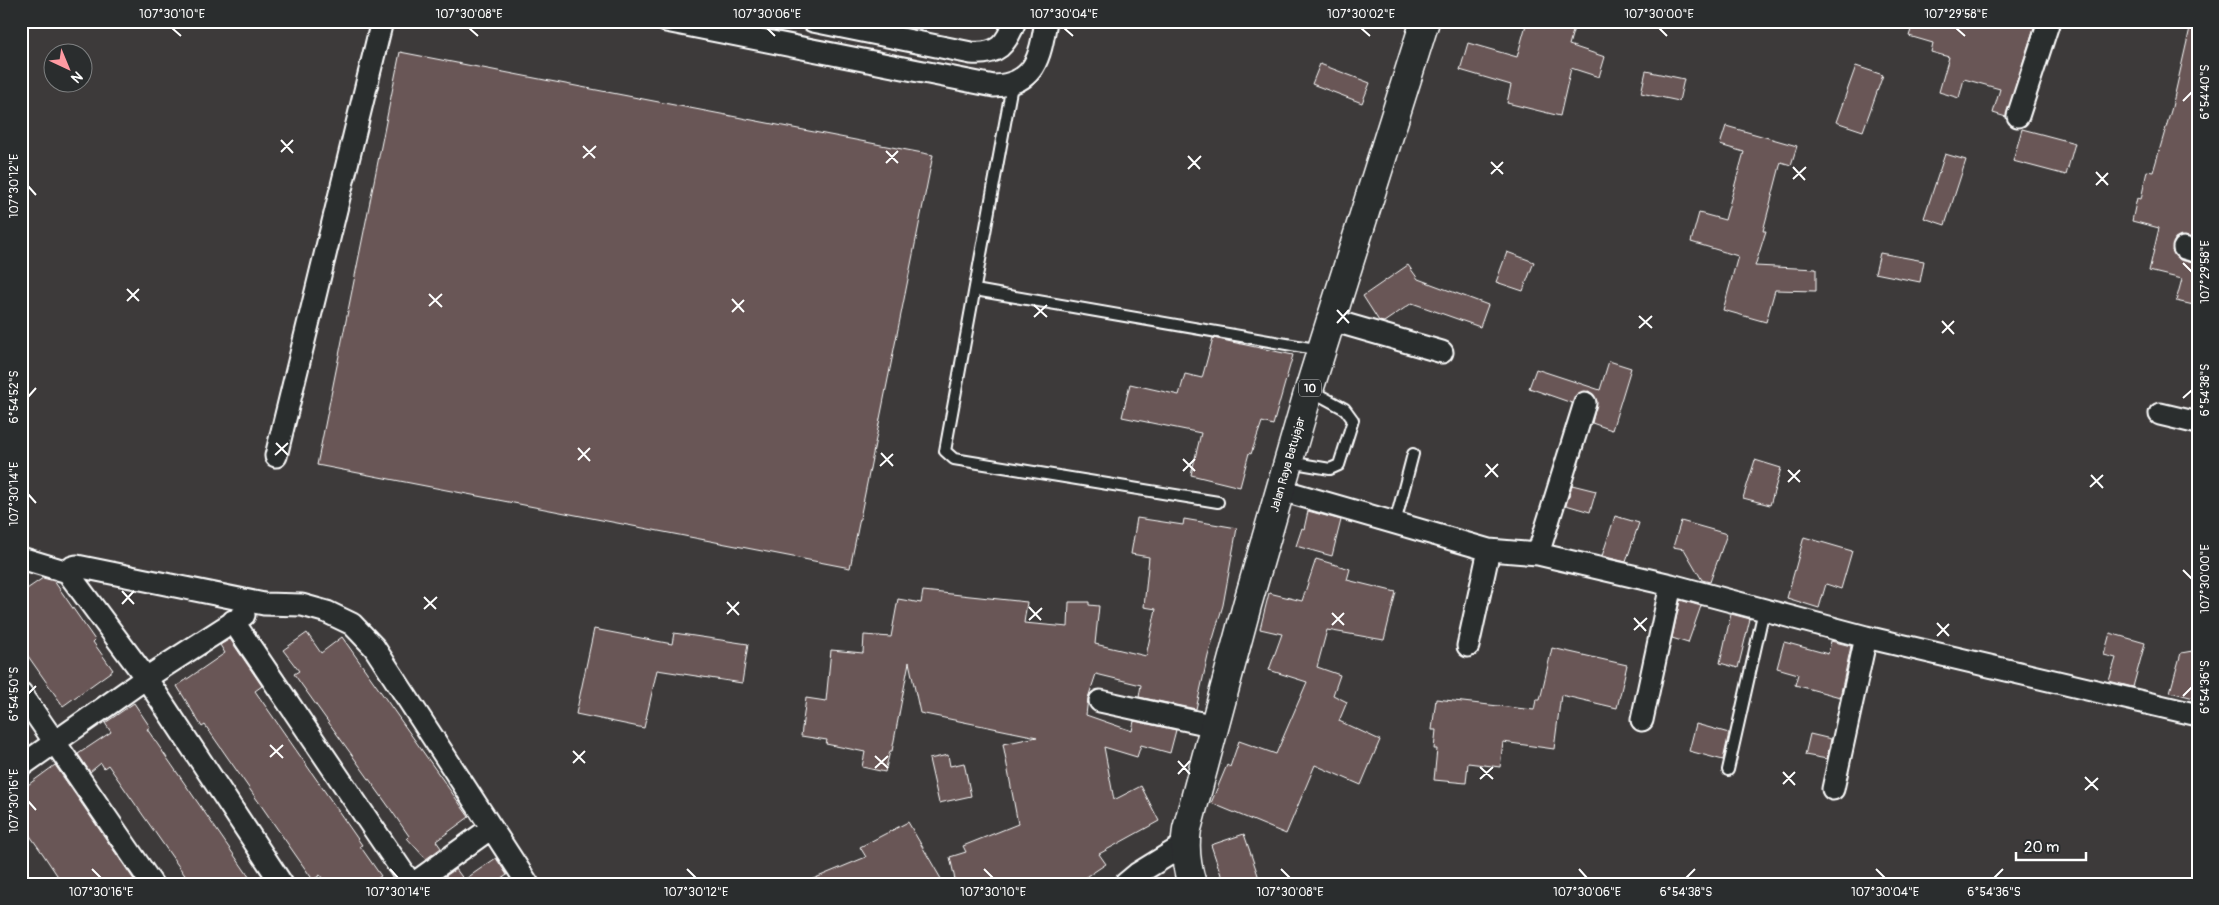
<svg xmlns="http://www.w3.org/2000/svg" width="2219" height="905" viewBox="0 0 2219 905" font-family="Pangolin,sans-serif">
  <rect width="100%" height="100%" fill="#3d3a3a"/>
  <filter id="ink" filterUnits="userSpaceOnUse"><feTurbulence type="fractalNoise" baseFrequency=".02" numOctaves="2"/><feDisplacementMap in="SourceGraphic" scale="10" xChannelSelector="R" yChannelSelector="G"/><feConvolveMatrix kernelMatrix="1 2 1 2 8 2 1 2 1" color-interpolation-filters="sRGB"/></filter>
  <g filter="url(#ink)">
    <path fill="#695756" stroke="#fff" d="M1527,21H1576L1569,45L1605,57L1599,77L1571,68L1560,116L1507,103L1511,85L1460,70L1468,43L1517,57Z
      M1914,21H2036L2006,117L1993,113L2000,89L1964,79L1959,98L1939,92L1949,57L1931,52L1933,43L1909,36Z
      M2190,28H2198V239L2181,236L2175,239L2172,251L2180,260L2198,264V306L2176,301L2182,279L2149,271L2159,228L2132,221L2137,198L2141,199L2147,171L2153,172L2172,107Z
      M400,52L933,155L850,568L317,465Z
      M1320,64L1370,83L1362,103L1312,84Z
      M1856,66L1883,75L1863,131L1836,122Z
      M1646,71L1684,79L1679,101L1641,93Z
      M1726,126L1797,146L1791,165L1781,162L1763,231H1766L1755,266L1816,269V291L1775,290L1766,322L1723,310L1738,256L1691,242L1699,213L1725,220L1744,152L1720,145Z
      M2022,129L2075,143L2066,175L2013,161Z
      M1945,154L1966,160L1945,225L1924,218Z
      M1507,252L1534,262L1523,291L1496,282Z
      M1880,253L1924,261L1920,282L1875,273Z
      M1408,265L1418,279L1488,305L1480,327L1412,303L1384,322L1379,321L1363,296Z
      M1213,338L1293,355L1273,425L1262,422L1251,454L1249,453L1240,487L1191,475L1201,433L1122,417L1130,384L1179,395L1185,374L1202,378Z
      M1609,361L1631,368L1612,430L1592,423L1597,401L1589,391L1577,394L1572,403L1529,388L1536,369L1600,390Z
      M1755,460L1781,468L1770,505L1743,498Z
      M1572,485L1596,491L1590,512L1566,505Z
      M1308,511L1341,520L1332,556L1296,546L1302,528L1304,529Z
      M1615,516L1639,523L1626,562L1602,556Z
      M1137,518L1183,525L1184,519L1237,528L1223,605L1208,656L1196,709L1139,697L1141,685L1096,674L1088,698L1086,715L1132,731L1134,721L1176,730L1170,753L1141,745L1137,757L1104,747L1114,800L1141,786L1159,821L1099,854L1106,864L1076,884H956L950,857L966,852L963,846L1018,824L1003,744L1037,737L920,713L909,662L892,751H890L885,772L862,767L865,752L826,744L827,740L801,736L806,698L826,701L831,650L863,653L864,635L891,637L898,599L921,603L923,591L1027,602L1024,623L1068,627L1069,602H1089V605L1099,606L1095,644L1146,656L1156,609L1144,607L1149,557L1131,554Z
      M1681,521L1727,534L1710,582L1702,580L1684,549L1673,547Z
      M1804,537L1852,551L1841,589L1826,584L1819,608L1787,598Z
      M1316,559L1350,569L1347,580L1396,592L1384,640L1327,630L1317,667L1340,675L1333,695L1347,702L1339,721L1380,740L1361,785L1315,765L1286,834L1211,803L1227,765L1230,767L1239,741L1276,754L1307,682L1269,670L1282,634L1260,629L1269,593L1302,601Z
      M43,578L54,581L95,640L93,642L113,670L63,706L21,646V593Z
      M1680,600L1701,606L1688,643L1672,638Z
      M1731,614L1750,619L1738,668L1720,663Z
      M594,629L672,644L674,633L748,644L742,683L657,670L644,728L576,714Z
      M307,633L321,653L342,637L469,817L436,841L441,848L426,859L407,838L409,836L389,807L294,674L299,671L283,650Z
      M2110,633L2145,643L2133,687L2109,681L2116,658L2104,655Z
      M230,639L262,686L255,691L362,845L360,846L381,876L369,884H326L320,875L313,880L205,725L202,727L177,686L225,653L220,645Z
      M1831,641L1851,646L1840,697L1795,685L1798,674L1777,668L1784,642L1828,654Z
      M1552,648L1627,665L1617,708L1561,695L1554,749L1503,742L1500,767L1468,763L1466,783L1434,780L1437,749H1434L1436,730H1432L1436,699L1534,710L1536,700H1540Z
      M2198,650V699L2170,692L2181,653Z
      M134,703L150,727L147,729L254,884H191L108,765L104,768L101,763L90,772L78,754L111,732L105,723Z
      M1696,724L1729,733L1723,760L1689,751Z
      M1810,734L1831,739L1827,759L1805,755Z
      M948,755L950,766L964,763L971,796L939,803L929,759Z
      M55,765L137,884H63L43,854L21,823V790Z
      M908,822L944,884H801L866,857L860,847Z
      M1244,834L1261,884H1224L1211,845Z
      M496,858L507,875L494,884H444L441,879L456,869L464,880Z"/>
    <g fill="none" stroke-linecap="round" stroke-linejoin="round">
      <defs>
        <path id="service" d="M1012,85L945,451L954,459L1218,502
          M975,290L1321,350
          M1289,462L1330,469L1339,465L1353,420L1345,409L1310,390
          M1395,523L1413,454
          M1728,770L1764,610"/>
        <path id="minor" d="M666,21L994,86C1036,84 1040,56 1046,21
          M813,21L971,53C998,55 1006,45 1015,21
          M2018,116L2049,21
          M2184,248L2198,252
          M1331,320L1442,352
          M2160,414L2198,423
          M276,456L382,21
          M1281,490L1489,550L1538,554L1671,585L1866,637L2198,715
          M1538,554L1585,403
          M21,558L71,573
          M233,621L411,884
          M1468,646L1489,550
          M21,693L152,884
          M1100,701L1215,726
          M1642,720L1671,585
          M21,766L146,678L244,615
          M1833,789L1866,637
          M282,884L146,678L71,577L73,567L77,566L264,604L302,605L327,612L352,624L374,647L528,884
          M413,884L491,828
          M1125,884L1137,874L1184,845"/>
        <g id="trunk">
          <path id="s1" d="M1192,884C1186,865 1184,849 1187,829L1247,605L1309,390L1425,21"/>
        </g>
      </defs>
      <use href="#service" stroke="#fff" stroke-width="14"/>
      <use href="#minor" stroke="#fff" stroke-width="25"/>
      <use href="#trunk" stroke="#fff" stroke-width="31"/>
      <use href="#service" stroke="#2a2d2e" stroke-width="10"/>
      <use href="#minor" stroke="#2a2d2e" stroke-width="21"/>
      <use href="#trunk" stroke="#2a2d2e" stroke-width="28"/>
    </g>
  </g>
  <path fill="none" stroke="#fff" stroke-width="2" d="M172,28L181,36M469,28L478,36M767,28L775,36M1064,28L1073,36M1361,28L1370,36M1659,28L1667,36M1956,28L1965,36M2183,101L2192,92M281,140L293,153M583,146L595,158M886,151L898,163M281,152L293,140M1188,156L1200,169M583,158L596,146M1491,162L1503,174M886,163L898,151M1793,167L1805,180M1188,169L1201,156M2096,172L2108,185M1491,174L1503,162M1793,179L1806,167M2096,185L2108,173M28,186L36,195M2183,263L2192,272M127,289L139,301M429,294L442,307M732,299L744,312M127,301L139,289M1034,305L1047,317M429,306L442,294M1337,310L1349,323M732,312L744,300M1639,316L1652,328M1034,317L1047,305M1942,321L1954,334M1337,323L1349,310M1639,328L1652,316M1942,333L1954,321M28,397L36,388M2183,398L2192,390M276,443L288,455M578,448L590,461M881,453L893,466M275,455L288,443M1183,459L1195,471M578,460L590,448M1486,464L1498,477M880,466L893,454M1788,470L1800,482M1183,471L1195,459M2091,475L2103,488M1485,477L1498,464M1788,482L1800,470M2090,487L2103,475M28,494L36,503M2183,570L2192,579M122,591L134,604M424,597L436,609M727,602L739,615M122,604L134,591M1029,607L1041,620M424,609L437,597M1332,613L1344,625M727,614L739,602M1634,618L1646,631M1029,620L1042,608M1937,623L1949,636M1332,625L1344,613M1634,630L1647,618M1937,636L1949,624M28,694L36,686M2183,696L2192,687M270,745L283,758M573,751L585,763M875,756L888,768M270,757L283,745M1178,761L1190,774M573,763L585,751M1480,767L1493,779M875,768L888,756M1783,772L1795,785M1178,774L1190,761M2085,777L2098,790M1480,779L1493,767M1783,784L1795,772M2085,790L2098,778M28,801L36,810M92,869L101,878M390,869L398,878M687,869L696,878M984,869L993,878M1281,869L1290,878M1579,869L1587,878M1876,869L1885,878M1686,878L1695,869M1994,878L2003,869"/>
  <g text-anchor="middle" stroke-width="5" stroke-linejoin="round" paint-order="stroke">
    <rect fill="#2a2d2e" stroke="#bfc0c0" stroke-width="1" x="1299" y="379.5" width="22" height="17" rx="4"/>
    <g font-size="11" font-weight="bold" fill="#fff">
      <text x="1310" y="392">10</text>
    </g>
    <g font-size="12" fill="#fff" stroke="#2a2d2e">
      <text dy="4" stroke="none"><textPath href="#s1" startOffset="434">Jalan Raya Batujajar</textPath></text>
    </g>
  </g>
  <rect width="2219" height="905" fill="none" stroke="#2a2d2e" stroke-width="55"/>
  <g transform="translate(68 68) rotate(136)"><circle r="24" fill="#2a2d2e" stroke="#7f8182"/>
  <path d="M0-4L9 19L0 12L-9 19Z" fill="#ff9aa2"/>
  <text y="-8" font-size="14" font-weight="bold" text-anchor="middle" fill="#ffffff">N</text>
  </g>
  <path d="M2016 852v8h70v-8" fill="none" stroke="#ffffff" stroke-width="2.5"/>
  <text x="2024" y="852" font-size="15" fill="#ffffff" stroke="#2a2d2e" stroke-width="4" paint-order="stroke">20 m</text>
  <rect x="28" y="28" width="2164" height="850" fill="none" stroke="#fff" stroke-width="2"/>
  <g font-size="12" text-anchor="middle" fill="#fff">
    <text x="172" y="18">107°30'10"E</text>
    <text x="469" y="18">107°30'08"E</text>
    <text x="767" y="18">107°30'06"E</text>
    <text x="1064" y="18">107°30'04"E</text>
    <text x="1361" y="18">107°30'02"E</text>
    <text x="1659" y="18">107°30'00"E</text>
    <text x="1956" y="18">107°29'58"E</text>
    <text transform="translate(2205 92) rotate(-90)" y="4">6°54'40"S</text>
    <text transform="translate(14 186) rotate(-90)" y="4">107°30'12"E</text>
    <text transform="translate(2205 272) rotate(-90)" y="4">107°29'58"E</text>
    <text transform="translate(2205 390) rotate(-90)" y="4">6°54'38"S</text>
    <text transform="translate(14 397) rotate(-90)" y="4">6°54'52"S</text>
    <text transform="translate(14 494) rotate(-90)" y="4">107°30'14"E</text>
    <text transform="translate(2205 579) rotate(-90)" y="4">107°30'00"E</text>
    <text transform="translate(2205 687) rotate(-90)" y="4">6°54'36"S</text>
    <text transform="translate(14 694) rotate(-90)" y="4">6°54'50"S</text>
    <text transform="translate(14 801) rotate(-90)" y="4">107°30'16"E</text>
    <text x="101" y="896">107°30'16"E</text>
    <text x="398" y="896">107°30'14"E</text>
    <text x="696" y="896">107°30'12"E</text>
    <text x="993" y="896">107°30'10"E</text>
    <text x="1290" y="896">107°30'08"E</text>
    <text x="1587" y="896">107°30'06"E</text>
    <text x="1686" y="896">6°54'38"S</text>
    <text x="1885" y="896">107°30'04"E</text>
    <text x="1994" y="896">6°54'36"S</text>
  </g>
</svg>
